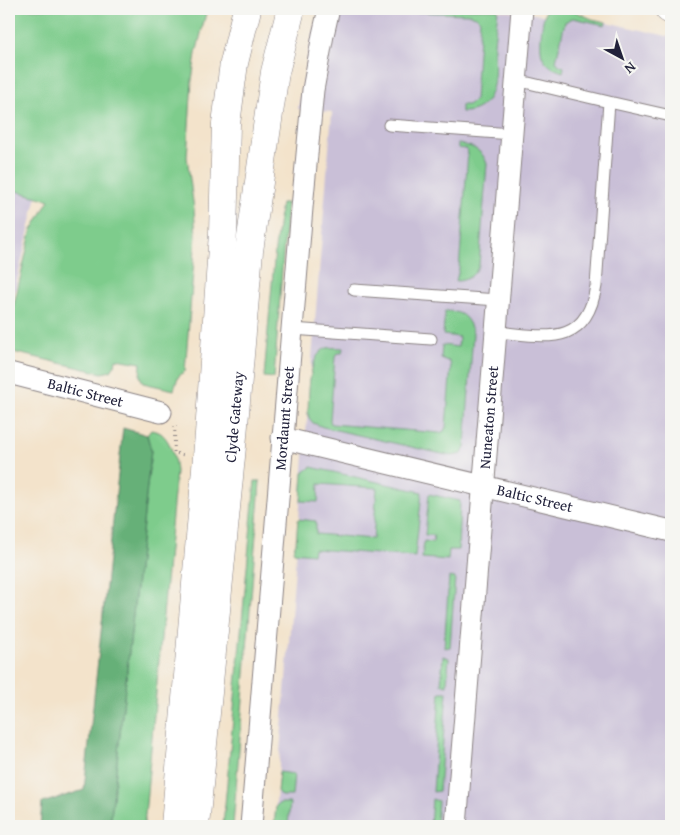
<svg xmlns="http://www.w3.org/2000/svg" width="680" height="835" viewBox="0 0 680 835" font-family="'Gentium Book Plus',serif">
  <rect width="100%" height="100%" fill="#f6f6f2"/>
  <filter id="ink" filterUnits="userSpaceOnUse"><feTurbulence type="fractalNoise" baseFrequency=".02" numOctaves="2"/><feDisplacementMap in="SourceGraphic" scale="10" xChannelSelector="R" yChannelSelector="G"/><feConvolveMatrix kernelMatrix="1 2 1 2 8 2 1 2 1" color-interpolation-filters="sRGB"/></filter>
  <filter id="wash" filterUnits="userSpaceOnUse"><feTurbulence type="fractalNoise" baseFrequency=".0096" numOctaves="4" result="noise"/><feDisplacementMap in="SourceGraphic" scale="20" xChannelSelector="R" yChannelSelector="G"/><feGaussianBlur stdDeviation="1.12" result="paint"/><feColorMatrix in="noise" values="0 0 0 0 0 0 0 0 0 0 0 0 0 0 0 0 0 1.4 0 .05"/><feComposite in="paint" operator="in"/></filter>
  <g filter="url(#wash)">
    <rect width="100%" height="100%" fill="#f3e3cb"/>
    <path fill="#c9bfd7" d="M323,9H490L606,22L671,37V826H274L332,112L298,109L309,49L316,24Z
      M9,180L39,187L9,315Z"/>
    <path fill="#7ecc8c" stroke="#507764" d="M9,9H207L196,54L192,80L187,157L194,209L196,236L185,371L178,377L174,390L143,383L140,376L141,363L116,359L115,365L111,371L102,373L9,351V326L31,232L49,200L9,189Z
      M416,9H498C497,24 493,40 494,55C496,80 494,113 461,112V105H468L475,100L480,20L476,16L469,14L416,12Z
      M547,9H570L592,19L606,22L605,25L573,18L565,22L556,61L559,65L564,67L563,72C553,69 545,64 542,55C539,47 542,15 547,9Z
      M458,144C471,145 483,150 487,164L479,265C475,275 467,281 456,281L459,269L468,153L466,149L458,148Z
      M281,203H287L274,378L264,377L275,249Z
      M445,311C462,311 468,317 473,333L465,447L462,454L451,456L323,427L313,423L309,418L308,413C309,396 307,355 327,348C332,347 338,348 343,348L342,353H338L335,357L330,420L331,424L440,433L444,431L446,427L451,365L449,361L441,359L442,345L458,347L459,337L443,335Z
      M151,430C155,431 160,432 162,434C172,443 175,460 176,472L144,826H110L151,450L147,435Z
      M311,467L422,492L415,557L314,549L313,554L294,552L293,550L296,543L298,519L316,521V534L373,539L377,488L319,484L318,502L301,501L303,473Z
      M255,481H260L259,496L233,826H223Z
      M429,494L460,501L458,550H449L448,560L422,558L424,541L433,542L434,535H425Z
      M449,577L455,578L450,647L444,648Z
      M443,656L449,658L447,685L441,684Z
      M440,692H447L439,791L433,792Z
      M279,772L294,774L292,796H281L277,791Z
      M432,799L438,801L436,826H430Z
      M280,803H290L288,826H274L276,806Z"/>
    <path fill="#66b078" stroke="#44695a" d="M123,428L147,435L151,450L110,826H40L42,803L84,790Z"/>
  </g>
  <g filter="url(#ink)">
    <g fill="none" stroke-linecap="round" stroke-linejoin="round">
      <defs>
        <path id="service" d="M609,102L671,116
          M389,125L512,134
          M354,290L498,300
          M292,329L431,339
          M496,332C544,336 586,349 596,286L609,102L516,80"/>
        <g id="minor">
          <path id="s1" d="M9,373L161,412"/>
          <path id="s2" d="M282,438L671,531"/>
          <path id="s3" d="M251,826L302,208L313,90L323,35L328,13"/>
          <path id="s4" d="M456,826L522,9"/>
        </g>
        <g id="primary">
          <path d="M669,9H671"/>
          <path d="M175,826L209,434L223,233L226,124L234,63L247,9"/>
          <path id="s5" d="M195,826L233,436L249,251L275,72L291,9"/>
        </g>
      </defs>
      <use href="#service" stroke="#8a8283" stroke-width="13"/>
      <use href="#minor" stroke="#8a8283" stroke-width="23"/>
      <use href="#primary" stroke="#8a8283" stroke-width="29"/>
      <path stroke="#8a8283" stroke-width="3" stroke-dasharray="1 4" stroke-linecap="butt" d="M175,426L174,453L184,455"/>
      <use href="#service" stroke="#fff" stroke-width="11"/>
      <use href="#minor" stroke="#fff" stroke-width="21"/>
      <use href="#primary" stroke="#fff" stroke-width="28"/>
    </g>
  </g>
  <g text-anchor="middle" stroke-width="4" stroke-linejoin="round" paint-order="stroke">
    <g font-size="15" fill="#22223b" stroke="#f6f6f2">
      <text dy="5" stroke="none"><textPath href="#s1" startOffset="79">Baltic Street</textPath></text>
      <text dy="5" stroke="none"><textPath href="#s5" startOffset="411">Clyde Gateway</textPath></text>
      <text dy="5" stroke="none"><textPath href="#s4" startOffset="410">Nuneaton Street</textPath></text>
      <text dy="5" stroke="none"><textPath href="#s3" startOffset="409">Mordaunt Street</textPath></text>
      <text dy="5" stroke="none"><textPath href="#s2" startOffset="260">Baltic Street</textPath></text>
    </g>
  </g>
  <rect width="680" height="835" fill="none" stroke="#f6f6f2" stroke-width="30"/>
  <g transform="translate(622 58) rotate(140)" stroke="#f6f6f2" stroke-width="4" paint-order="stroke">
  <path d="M0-4L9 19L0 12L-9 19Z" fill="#22223b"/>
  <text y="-8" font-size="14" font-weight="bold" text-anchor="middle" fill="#22223b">N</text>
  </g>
</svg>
